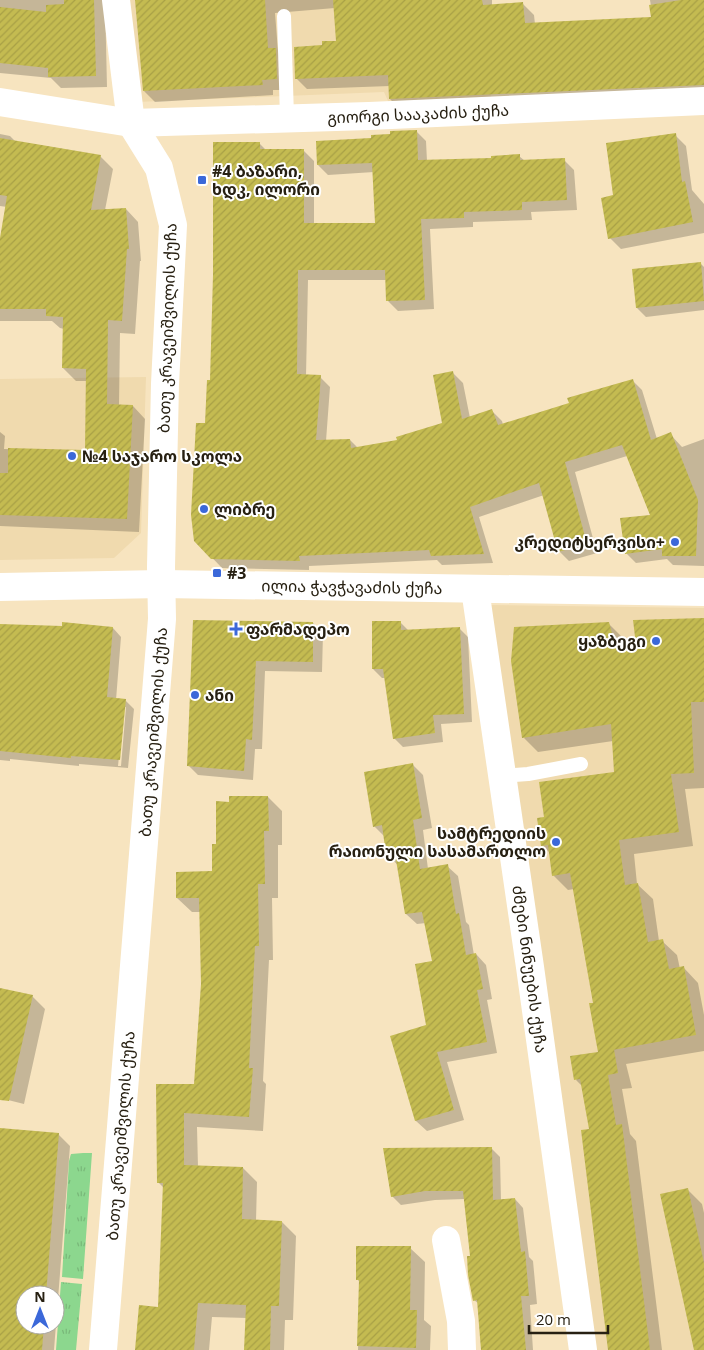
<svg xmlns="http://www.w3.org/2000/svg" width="704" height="1350" viewBox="0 0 704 1350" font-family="'Open Sans','Noto Sans Georgian',sans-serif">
  <defs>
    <pattern id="park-tufts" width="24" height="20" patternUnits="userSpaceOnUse" patternTransform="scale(1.25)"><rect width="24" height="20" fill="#8cd78e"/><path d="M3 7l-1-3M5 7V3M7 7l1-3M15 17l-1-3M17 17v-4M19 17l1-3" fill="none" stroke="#79b879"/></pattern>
    <pattern id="building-hatch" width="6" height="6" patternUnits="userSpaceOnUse" patternTransform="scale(1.25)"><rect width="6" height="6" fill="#c4bb51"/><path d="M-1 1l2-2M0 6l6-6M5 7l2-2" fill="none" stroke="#a8a046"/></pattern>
  </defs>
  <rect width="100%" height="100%" fill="#f7e4bf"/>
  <path fill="#f0daae" d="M124,0H482L491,99L392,110L384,92L136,102Z
    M146,377L141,533L114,558L0,560V379Z
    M485,605L704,608V1350H596Z"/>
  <path fill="url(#park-tufts)" d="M83,1153H92L83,1279L62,1277L69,1161L71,1154Z
    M61,1282L82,1284L76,1350H56Z"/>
  <path fill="#0003" fill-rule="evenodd" d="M0,0H105L107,87L61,88L51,78L0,73Z
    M136,0H492V6L523,4L534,15L535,24L653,19L650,0H704V97L401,110L390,99V86L307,89L296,78L323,47L337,42L335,8L275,13L278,51L287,60L288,90H273V95L155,102L144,91Z
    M416,131L426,141L427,161L492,159L519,156L525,161L564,160L574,170L577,210L531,212L532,220L473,222V227L430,229L434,309L398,311L388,301L387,280H308L306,376L320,377L330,387L326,441L350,440L358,448L398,441L443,424L453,373L463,383L470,418L492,411L502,421L503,425L570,404L632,380L642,390L657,439L670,434L682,447L704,439V566L673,565L667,559L636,563L626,553L651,516L627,456L575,472L597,553L569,561L559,551L544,495L479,517L493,563L442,565L437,560L309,566V570L222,568L196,541L211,382L260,144L267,151H304L314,161V224H376L374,172L328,175L318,165L372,139Z
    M0,134L10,136L16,142L100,156L113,169L105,210L126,209L138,222L141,261H140L135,334L120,333L119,406H133L145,419L139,532L0,526V432L5,436L4,449L86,451L87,381H76L63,368L64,329L60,328L52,321H0V245L7,207L0,206Z
    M675,135L686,146L692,190L704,204V233L621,249L610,238L615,196Z
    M700,263L704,267V310L646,317L637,308Z
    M704,619V788L685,789L693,846L634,854L637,884L653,899L659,941H662L677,955L680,969L684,968L698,983L704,1015V1051L626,1064L632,1088L622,1089L630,1134L636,1141L662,1350H609L590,1130L583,1087L576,1080L599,1053L595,1004L574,889L568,890L553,875L550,853L542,845L615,773L613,741L538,752L524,738L608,623L623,638L626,649L638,646Z
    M195,622L313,623L323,633L322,672L265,671L262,749H255L253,780L198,775L188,765Z
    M400,622L409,631L459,628L468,637L472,722L441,724L443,742L403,747L394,738L385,678H382L373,669Z
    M0,625L113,628L121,637L116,700H125L134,709L128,768L79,764V766L10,759V761L0,760ZM124,707H126L121,766H118Z
    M413,765L423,775L432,828L423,830L428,869L447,866L458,876L466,922L469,925L474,955L476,954L486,965L492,999L487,1000L497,1053L447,1062L464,1120L427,1131L416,1121L392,1037L427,1026L433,962L426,923L417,924L406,914L398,865L387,855L385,837L374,826Z
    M268,797L282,811V845H278V898H272L273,960H269L263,1081L266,1084L263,1131L197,1127L198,1167L243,1168L257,1182L256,1221L282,1222L296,1236L293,1320H285L284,1350H246L247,1318L212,1317L209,1350H137L159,1308L164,1188L158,1182L157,1085H195L203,984L201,912H192L177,898L214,872L218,845L230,803Z
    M0,989L32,996L45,1009L24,1104L0,1098Z
    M0,1134H58L70,1146L54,1350H0ZM25,1295H55V1325H25Z
    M492,1149L500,1157L501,1201L515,1199L523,1208L529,1257L533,1261L537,1304L530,1305L533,1350H483L479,1304L474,1300L472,1257L465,1199L435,1200L401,1205L392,1196Z
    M687,1189L702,1204L704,1213V1339Z
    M410,1248L425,1262L424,1320L431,1326L430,1350H358L360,1283L358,1280Z"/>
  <path fill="url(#building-hatch)" d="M64,0H94L96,76L48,77V68L0,63V7L46,12V5L64,4Z
    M135,0H265L268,48H276L277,79L262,80L263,85L143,91Z
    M333,0H482L483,5L523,2L525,23L651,17L649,5L681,0H704V85L389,99L388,75L295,79L294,47L322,45V41H336Z
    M417,130L418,160L491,158V156L520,154V160L565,158L567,200L522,202V210L464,212V218L421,219L425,300L386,301L385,270H298L297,374L321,375L316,440L350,439L351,448L397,440L396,437L442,423L433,375L453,371L462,419L492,409L498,425L569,403L567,398L633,379L651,440L671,432L698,500L696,556H662V549L625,554L620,518L650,515L622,445L565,462L587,544L558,552L539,483L470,507L484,554L431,556L429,550L299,556L300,561L211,559L194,541L191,515L196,423H205L207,380H210L213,275V142H260V149H304V223H375L372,163L317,165L316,141L371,138V135L390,134V131Z
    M676,133L682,182L685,181L693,222L608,239L601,198L613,195L606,143Z
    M0,138L101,155L91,210L126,208L129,249H127L122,321L108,320L107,404L133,405L127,519L0,515V473H8V448L85,450L86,369L62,368L63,317L46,316V309H0V238L7,196L0,195Z
    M701,262L704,301L636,308L632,269Z
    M704,618V702H691L694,773L671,774L679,832L619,840L625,885L638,883L648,942L663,939L669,969L684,966L696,1035L607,1051L614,1049L618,1073L608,1075L616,1125L622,1124L650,1350H608L581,1130L589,1129L580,1079L574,1080L570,1056L598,1052L589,1003H593L570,873L552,876L548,845L541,846L537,818L544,817L539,782L614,772L611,724L522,738L511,661L514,627L609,622L616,649L636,645L633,620Z
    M193,620L313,622V662L256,661L252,740L246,739L244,771L187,766Z
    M372,621H401V630L460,627L464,714L433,715L435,733L393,739L383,669H372Z
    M62,622L113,627L107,697L126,699L120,760L71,756V758L0,751V624L62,626Z
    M413,763L422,818L413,820L420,869L448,864L456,914L459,913L466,955L476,953L483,989L477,990L487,1042L437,1052L454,1110L415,1121L390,1036L426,1025L415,964L432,961L422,912L405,914L395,854L386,855L382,825L373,827L364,772Z
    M229,796H268L269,831H264L265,884H258L259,946H255L249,1068H253L249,1117L184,1113V1165L243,1167L242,1219L282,1221L279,1306H271L270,1350H244L246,1305L198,1303L194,1350H135L139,1305L158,1307L163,1183H157L156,1084H194L201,984L199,898H176V872L212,871V844H216V801L229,802Z
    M0,988L33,995L9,1101L0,1100Z
    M0,1128L59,1133L46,1295H25V1325H44L42,1350H0Z
    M492,1147L493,1200L515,1198L521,1252L525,1251L529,1296H521L526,1350H481L477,1300L473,1301L468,1275L467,1256H470L463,1191H425L391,1197L383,1148Z
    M688,1188L704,1263V1350H694L660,1194Z
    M356,1246H411L410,1310H417L416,1348L357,1346L359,1280H356Z"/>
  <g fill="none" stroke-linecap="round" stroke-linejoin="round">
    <path stroke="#fff" stroke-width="14" d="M284,16L287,118
      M503,776L528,774L581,764"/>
    <g stroke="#fff" stroke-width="28">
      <path id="s1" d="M0,102L131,123L369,116L704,101"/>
      <path d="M0,587L162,584"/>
      <path id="s2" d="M475,589L530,967L583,1350"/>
      <path d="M446,1240L461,1321L462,1350"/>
    </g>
    <g stroke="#fff" stroke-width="28">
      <path id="s3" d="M162,584L704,592"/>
      <path id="s4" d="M103,1350L162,619L161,567L165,384L173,225L159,168L131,123L116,0"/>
    </g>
  </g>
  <g fill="#3b68d9" stroke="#fff" stroke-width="2">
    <rect x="197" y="175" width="10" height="10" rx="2.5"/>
    <circle cx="72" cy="456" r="5"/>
    <circle cx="204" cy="509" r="5"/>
    <circle cx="675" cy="542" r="5"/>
    <rect x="212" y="568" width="10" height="10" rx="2.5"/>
    <path d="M233.5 621.5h5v5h5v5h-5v5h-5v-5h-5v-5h5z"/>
    <circle cx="656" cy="641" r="5"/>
    <circle cx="195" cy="695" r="5"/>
    <circle cx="556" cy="842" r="5"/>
  </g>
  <g text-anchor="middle" stroke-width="4" stroke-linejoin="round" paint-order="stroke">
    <g font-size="16" fill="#272012" stroke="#fff">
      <text dy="6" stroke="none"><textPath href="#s1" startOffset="420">გიორგი სააკაძის ქუჩა</textPath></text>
      <text transform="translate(167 328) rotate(-88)" y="6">ბათუ კრავეიშვილის ქუჩა</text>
      <text dy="6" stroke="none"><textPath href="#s3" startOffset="190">ილია ჭავჭავაძის ქუჩა</textPath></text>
      <text dy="6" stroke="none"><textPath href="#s4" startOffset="620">ბათუ კრავეიშვილის ქუჩა</textPath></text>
      <text dy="6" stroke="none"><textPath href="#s2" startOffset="384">ძმები ნინუების ქუჩა</textPath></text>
      <text dy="6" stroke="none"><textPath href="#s4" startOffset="215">ბათუ კრავეიშვილის ქუჩა</textPath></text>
    </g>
    <g font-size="16" font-weight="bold" fill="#272012" stroke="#fff" text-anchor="start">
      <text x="212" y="177">#4 ბაზარი,<tspan x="212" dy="18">ხდკ, ილორი</tspan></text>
      <text x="82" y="462">№4 საჯარო სკოლა</text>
      <text x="214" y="515">ლიბრე</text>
      <text x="665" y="548" text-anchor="end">კრედიტსერვისი+</text>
      <text x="227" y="579">#3</text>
      <text x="246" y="635">ფარმადეპო</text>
      <text x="646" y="647" text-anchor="end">ყაზბეგი</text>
      <text x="205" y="701">ანი</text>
      <text x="546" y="839" text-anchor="end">სამტრედიის<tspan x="546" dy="18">რაიონული სასამართლო</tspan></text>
    </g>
  </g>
  <g transform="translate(40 1310)"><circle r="24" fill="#ffffff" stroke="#a9a6a0"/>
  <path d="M0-4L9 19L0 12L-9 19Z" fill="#3b68d9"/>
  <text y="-8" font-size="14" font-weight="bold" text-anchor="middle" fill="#272012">N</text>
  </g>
  <path d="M529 1325v8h79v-8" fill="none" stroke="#272012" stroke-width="2.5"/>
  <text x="536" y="1325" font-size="15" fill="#272012" stroke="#ffffff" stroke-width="4" paint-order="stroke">20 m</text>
</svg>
